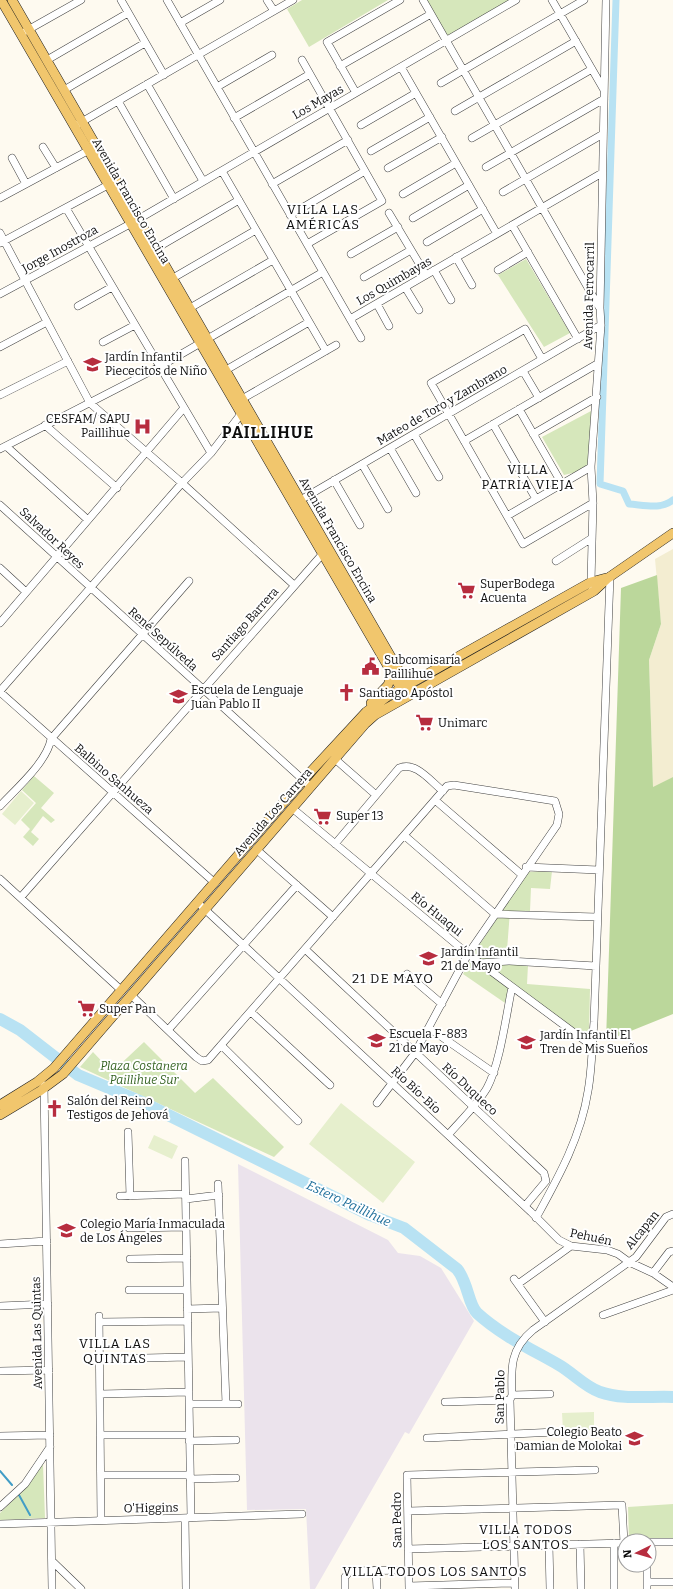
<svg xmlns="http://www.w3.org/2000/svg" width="673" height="1589" viewBox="0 0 673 1589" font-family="Bitter,serif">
  <rect width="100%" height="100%" fill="#fefaf0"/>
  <path fill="#ebe3ec" d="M238,1164L388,1240L398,1253L420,1256L441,1268L474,1321L409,1434L405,1432L315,1589H310L306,1509L247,1510Z"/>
  <path fill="#f3edd1" d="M673,549V777L653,788L649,660L661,624L655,559Z"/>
  <path fill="#d6e7bb" d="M302,0H388L309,47L287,9Z
    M427,0H514L447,36Z
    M526,259L570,333L544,347L498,275Z
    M591,411L590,469L564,475L542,437Z
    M34,776L54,793L41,808L55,820L51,823L43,816L31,832L39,839L33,846L23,837L30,829L21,820L36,803L22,790Z
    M552,871L550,889L531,888L530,911H510L506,963L528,965L527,984L590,989L589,1034L581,1036L510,983L505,1003L463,974L474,953L528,872Z
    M144,1042L195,1093L213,1078L284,1147L274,1157L80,1067L93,1052L112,1072Z
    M43,1464L45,1518L0,1520V1513L28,1486Z
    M673,1504V1538L629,1539L628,1507Z"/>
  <path fill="#bbd79b" d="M657,575L661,624L649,660L653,787L673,777V1014L606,1041L621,588Z"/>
  <path fill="#e6efcd" d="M21,791L34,803L15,825L2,814Z
    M341,1103L415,1162L383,1203L309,1144Z
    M154,1135L178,1146L172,1159L148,1148Z
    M594,1412V1430L563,1431L562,1413Z"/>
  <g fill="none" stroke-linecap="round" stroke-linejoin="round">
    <path stroke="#429dc6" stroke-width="2" d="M0,1471L12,1485
      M19,1495L30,1515"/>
    <path stroke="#b8e2f3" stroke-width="7" d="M616,0L600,484L623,491L629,504C644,505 661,510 673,500"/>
    <path stroke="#b8e2f3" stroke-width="12" d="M0,1019L20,1030L78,1075L142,1102L370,1215L404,1228L457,1269C468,1282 468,1304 477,1313C501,1335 531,1349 559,1365C573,1373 585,1387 600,1392C622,1400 650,1396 673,1397"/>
    <defs>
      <path id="minor" d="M121,0L164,75
        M167,0L361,338
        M267,0L274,11
        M423,0L599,307
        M552,0L604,90
        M180,23L220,0
        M26,31L81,0
        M47,60L128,13
        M302,60L382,201L307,244
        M340,66L431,14
        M401,67L497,234
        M441,83L584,0
        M147,84L203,181
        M217,87L272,55
        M64,90L145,43
        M356,93L327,42L400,0
        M118,101L174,199
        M455,111L576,41
        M234,118L310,74
        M78,124L293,0
        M361,125L416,93
        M472,138L592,69
        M43,147L56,168
        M371,151L430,117
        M12,158L26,184
        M486,167L604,99
        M388,168L442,137
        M222,171L326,351
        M272,184L348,140
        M503,192L603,134
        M403,194L456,163
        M0,198L93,148
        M66,208L211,453
        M389,213L426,275
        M290,215L365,171
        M413,218L469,185
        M512,225L578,339
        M0,233L90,403L182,483L294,585
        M427,242L483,209
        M0,243L108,185
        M155,249L239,200
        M351,254L398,227
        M456,257L472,285
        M434,270L451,300
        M498,270L528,252
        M364,277L411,250
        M173,278L256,230
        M405,287L419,310
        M0,294L130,224L516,0
        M377,304L389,326
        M78,306L112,287
        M190,308L273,260
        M350,319L602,173
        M103,342L135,325
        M0,347L47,322
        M542,359L525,329L431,383L523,544L593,503
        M226,370L309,322
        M523,371L539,398
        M0,395L68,361
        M519,409L562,484
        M493,424L536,499
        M45,425L117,488
        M414,434L439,477
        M533,434L597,397
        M464,441L597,364
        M6,446L88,520
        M390,448L416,493
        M0,449L159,367L323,272
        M362,464L388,509
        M334,480L360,525
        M297,502L601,325
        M0,505L311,787
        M507,516L591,467
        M556,561L592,538
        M0,568L26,592
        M592,587L591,582L593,503L591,467L601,325L600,308L606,0
        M0,623L183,409
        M0,691L182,483L211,453L241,414L242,399L336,345
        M0,692L215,883
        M335,759L376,795
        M435,800L521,874
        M0,806C16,789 47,762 51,739L189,581
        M292,808L468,954L592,1046
        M405,836L495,914L597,917
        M335,844L399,768C416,761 430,781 443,791
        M256,849L333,917
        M526,867L599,870
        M0,879L121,990
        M21,897L326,550
        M197,902L531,1212L559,1240L571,1246L607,1250L618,1254L629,1262L653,1273L673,1287
        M305,949L544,1173L546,1181L525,1206
        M479,963L509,961L596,966
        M407,974L442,1004
        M131,995L196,1057L202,1061L208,1060L447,786L454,785L555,801L559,814L557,825L468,954L415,1053L377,1103
        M251,1012L330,1085
        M429,1028L494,1073
        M168,1030L297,885
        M221,1045L298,1121
        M44,1085L52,1589
        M128,1132L130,1196
        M448,1135C461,1120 477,1105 487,1088C500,1064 506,1016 512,987
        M185,1161L191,1518
        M218,1184L226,1404
        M120,1196L186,1194
        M186,1199L219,1195
        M536,1218C558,1178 581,1137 588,1091C592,1069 592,1045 594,1022L610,576
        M129,1228L186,1227
        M0,1244L47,1241
        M130,1259L187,1258
        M653,1273L669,1252L673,1251
        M514,1279L545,1322
        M518,1284L571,1246
        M129,1290H187
        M0,1306L48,1304
        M187,1309L222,1308
        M603,1315L673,1290
        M99,1316L101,1520
        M99,1322L188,1321
        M100,1359L188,1357
        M0,1371L49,1370
        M100,1394L189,1392
        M512,1395L550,1394
        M445,1402L510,1400
        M189,1404H238
        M100,1435H189
        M0,1436L50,1435
        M427,1438L556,1432
        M189,1441L236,1440
        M101,1475H190
        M190,1479L236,1478
        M0,1507L25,1484L50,1447
        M408,1511L622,1505L624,1543
        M185,1518L186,1589
        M0,1524L302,1514
        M649,1542H673
        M580,1544L581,1589
        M549,1545L550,1589
        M408,1549L625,1543
        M52,1561L81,1589
        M376,1570L377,1589
        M647,1582H673
        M409,1586L514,1583
        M345,1589V1577L350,1571L409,1570
        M409,1589L407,1475L595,1470
        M515,1589L510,1400L512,1395C511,1368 510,1349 533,1330L636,1257L666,1217L673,1214
        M614,1589V1543
        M647,1589V1565"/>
      <path id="major" d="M1,0L404,694
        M12,0L410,690
        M371,703L388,685L392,674
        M0,1105L37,1082L54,1068L303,780L366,712L388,696L591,582L606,578
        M0,1115L40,1091L63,1074L365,724L375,715L594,591L608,578L673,533"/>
    </defs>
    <use href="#minor" stroke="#414141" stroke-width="8"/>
    <use href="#major" stroke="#1f1f1f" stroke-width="10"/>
    <use href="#minor" stroke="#fff" stroke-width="7"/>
    <use href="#major" stroke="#f1c66d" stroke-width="9"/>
  </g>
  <defs>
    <symbol id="school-bare" viewBox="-9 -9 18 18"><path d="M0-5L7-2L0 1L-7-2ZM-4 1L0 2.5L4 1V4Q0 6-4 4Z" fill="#b72d3f" stroke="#fff" stroke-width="2.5" paint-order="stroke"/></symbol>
    <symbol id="hospital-bare" viewBox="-9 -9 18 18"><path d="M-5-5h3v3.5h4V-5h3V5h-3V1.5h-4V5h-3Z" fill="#b72d3f" stroke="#fff" stroke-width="2.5" paint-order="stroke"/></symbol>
    <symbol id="supermarket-bare" viewBox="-9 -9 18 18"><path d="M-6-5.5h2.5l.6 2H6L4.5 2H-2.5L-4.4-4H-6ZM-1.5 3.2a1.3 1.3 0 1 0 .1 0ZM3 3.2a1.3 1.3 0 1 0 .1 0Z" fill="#b72d3f" stroke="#fff" stroke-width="2.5" paint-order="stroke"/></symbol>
    <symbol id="civic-bare" viewBox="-9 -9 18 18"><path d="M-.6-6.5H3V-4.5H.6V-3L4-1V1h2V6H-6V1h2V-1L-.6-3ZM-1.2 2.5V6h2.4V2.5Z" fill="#b72d3f" stroke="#fff" stroke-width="2.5" paint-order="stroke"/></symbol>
    <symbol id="church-bare" viewBox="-9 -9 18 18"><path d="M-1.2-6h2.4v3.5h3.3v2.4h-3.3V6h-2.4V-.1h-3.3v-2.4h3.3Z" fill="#b72d3f" stroke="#fff" stroke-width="2.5" paint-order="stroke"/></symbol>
  </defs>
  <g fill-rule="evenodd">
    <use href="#school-bare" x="80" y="352" width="25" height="25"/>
    <use href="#hospital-bare" x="130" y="414" width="25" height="25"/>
    <use href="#supermarket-bare" x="454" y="578" width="25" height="25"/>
    <use href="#civic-bare" x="358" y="654" width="25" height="25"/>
    <use href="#church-bare" x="334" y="680" width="25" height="25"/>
    <use href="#school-bare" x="166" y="684" width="25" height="25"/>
    <use href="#supermarket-bare" x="412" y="710" width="25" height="25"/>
    <use href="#supermarket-bare" x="310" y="804" width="25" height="25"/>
    <use href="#school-bare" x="416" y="946" width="25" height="25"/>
    <use href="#supermarket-bare" x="74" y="996" width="25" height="25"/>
    <use href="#school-bare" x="364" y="1028" width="25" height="25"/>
    <use href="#school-bare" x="514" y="1030" width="25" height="25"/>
    <use href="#church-bare" x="42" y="1096" width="25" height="25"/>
    <use href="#school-bare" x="54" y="1218" width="25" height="25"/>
    <use href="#school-bare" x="622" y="1426" width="25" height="25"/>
  </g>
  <g text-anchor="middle" stroke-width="4" stroke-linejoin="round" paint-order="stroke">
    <g font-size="12" fill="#0e0e0e" stroke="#fff">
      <text transform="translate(318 102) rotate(-30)" y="4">Los Mayas</text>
      <text transform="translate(131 201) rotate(60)" y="4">Avenida Francisco Encina</text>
      <text transform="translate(60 249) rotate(-29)" y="4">Jorge Inostroza</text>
      <text transform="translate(394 281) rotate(-30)" y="4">Los Quimbayas</text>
      <text transform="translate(589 296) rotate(-89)" y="4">Avenida Ferrocarril</text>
      <text transform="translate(442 405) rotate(-30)" y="4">Mateo de Toro y Zambrano</text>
      <text transform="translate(52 538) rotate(43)" y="4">Salvador Reyes</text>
      <text transform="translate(338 540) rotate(60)" y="4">Avenida Francisco Encina</text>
      <text transform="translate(245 624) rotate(-48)" y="4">Santiago Barrera</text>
      <text transform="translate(163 639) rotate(42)" y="4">René Sepúlveda</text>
      <text transform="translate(114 779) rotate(41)" y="4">Balbino Sanhueza</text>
      <text transform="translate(273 812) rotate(-49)" y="4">Avenida Los Carrera</text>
      <text transform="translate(437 914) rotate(39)" y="4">Río Huaqui</text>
      <text transform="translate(470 1089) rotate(43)" y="4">Río Duqueco</text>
      <text transform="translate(416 1090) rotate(43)" y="4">Río Bío-Bío</text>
      <text transform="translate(642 1230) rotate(-51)" y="4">Alcapan</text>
      <text transform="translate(591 1237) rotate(12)" y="4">Pehuén</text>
      <text transform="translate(37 1333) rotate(-91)" y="4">Avenida Las Quintas</text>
      <text transform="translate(500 1397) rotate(-89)" y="4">San Pablo</text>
      <text transform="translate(151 1508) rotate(-1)" y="4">O'Higgins</text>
      <text transform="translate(397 1520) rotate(-91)" y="4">San Pedro</text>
    </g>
    <g font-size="12" fill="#0e0e0e" stroke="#fff" text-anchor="start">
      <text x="105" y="361">Jardín Infantil<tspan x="105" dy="14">Piececitos de Niño</tspan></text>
      <text x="130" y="423" text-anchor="end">CESFAM/ SAPU<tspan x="130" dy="14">Paillihue</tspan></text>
      <text x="480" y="588">SuperBodega<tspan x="480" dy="14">Acuenta</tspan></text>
      <text x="384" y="664">Subcomisaría<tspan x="384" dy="14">Paillihue</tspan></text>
      <text x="191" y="694">Escuela de Lenguaje<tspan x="191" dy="14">Juan Pablo II</tspan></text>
      <text x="359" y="697">Santiago Apóstol</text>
      <text x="438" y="727">Unimarc</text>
      <text x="336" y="820">Super 13</text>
      <text x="441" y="956">Jardín Infantil<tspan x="441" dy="14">21 de Mayo</tspan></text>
      <text x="99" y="1013">Super Pan</text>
      <text x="389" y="1038">Escuela F-883<tspan x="389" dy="14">21 de Mayo</tspan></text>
      <text x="540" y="1039">Jardín Infantil El<tspan x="540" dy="14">Tren de Mis Sueños</tspan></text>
      <text x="67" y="1105">Salón del Reino<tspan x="67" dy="14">Testigos de Jehová</tspan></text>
      <text x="80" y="1228">Colegio María Inmaculada<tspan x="80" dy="14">de Los Ángeles</tspan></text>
      <text x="622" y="1436" text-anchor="end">Colegio Beato<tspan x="622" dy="14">Damian de Molokai</tspan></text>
    </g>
    <g font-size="12" font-style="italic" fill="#356322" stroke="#fff">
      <text x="144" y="1070">Plaza Costanera<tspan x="144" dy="14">Paillihue Sur</tspan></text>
    </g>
    <g font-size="13" letter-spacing="1" fill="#0e0e0e" stroke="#fff">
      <text x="323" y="214">VILLA LAS<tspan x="323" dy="15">AMÉRICAS</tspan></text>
      <text x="528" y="474">VILLA<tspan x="528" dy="15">PATRIA VIEJA</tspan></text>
      <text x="393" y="983">21 DE MAYO</text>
      <text x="115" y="1348">VILLA LAS<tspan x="115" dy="15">QUINTAS</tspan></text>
      <text x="526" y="1534">VILLA TODOS<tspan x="526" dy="15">LOS SANTOS</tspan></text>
      <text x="435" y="1576">VILLA TODOS LOS SANTOS</text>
    </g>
    <g font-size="13" font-style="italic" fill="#1e6e9a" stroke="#fff">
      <text transform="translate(349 1203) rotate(25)" y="5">Estero Paillihue</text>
    </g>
    <g font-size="16" font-weight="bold" letter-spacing="1" fill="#0e0e0e" stroke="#fff">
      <text x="268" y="438">PAILLIHUE</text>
    </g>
  </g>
  <g transform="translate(637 1553) rotate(265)"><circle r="19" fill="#ffffff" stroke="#9f9f9f"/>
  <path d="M0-3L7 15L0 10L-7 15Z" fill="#b72d3f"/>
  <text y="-6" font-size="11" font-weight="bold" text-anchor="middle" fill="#0e0e0e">N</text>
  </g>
</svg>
